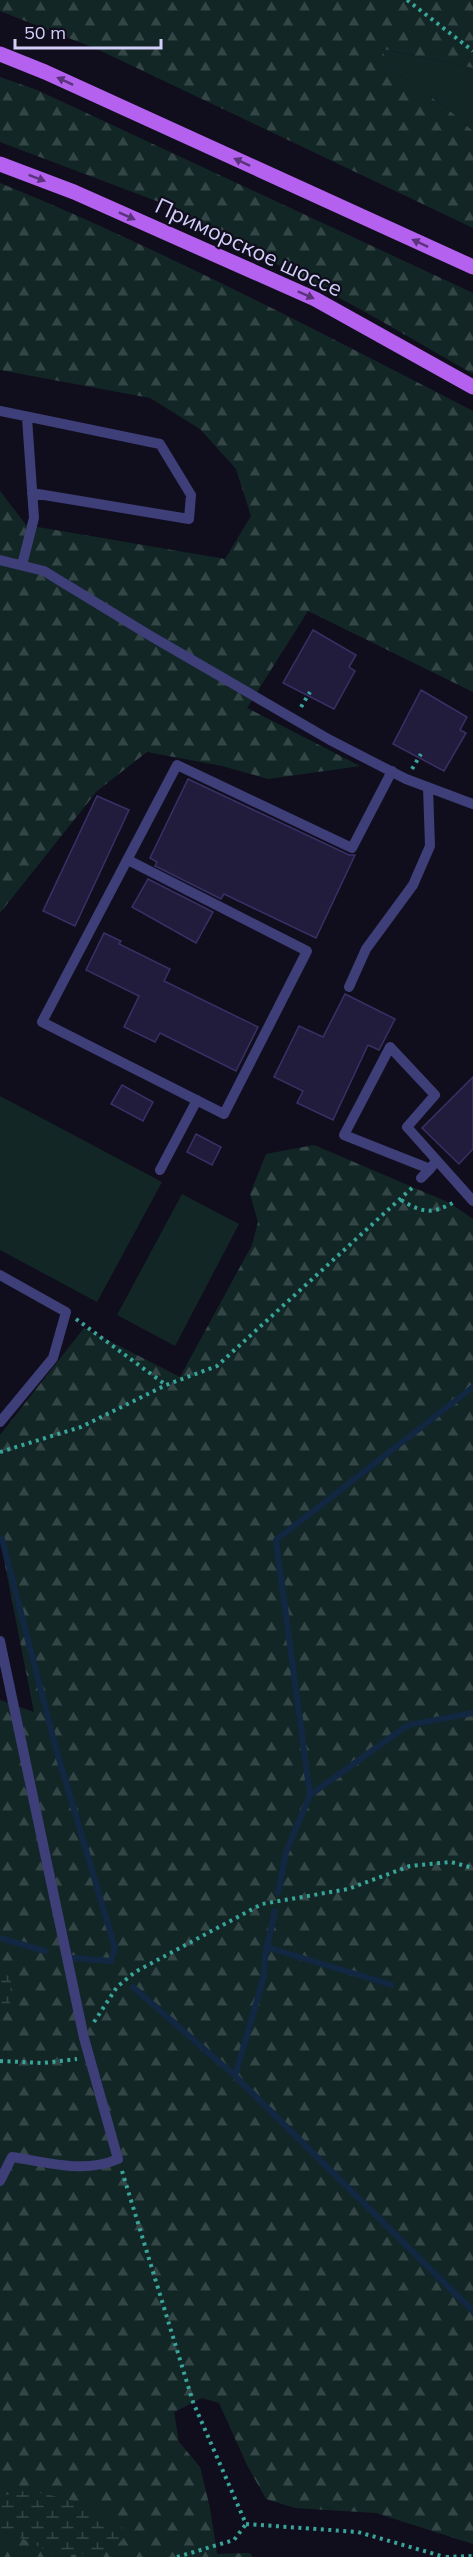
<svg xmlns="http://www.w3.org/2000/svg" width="473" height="2557" viewBox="0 0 473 2557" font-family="Mulish,sans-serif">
  <defs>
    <pattern id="forest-firs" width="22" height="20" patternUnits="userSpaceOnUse" patternTransform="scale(1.5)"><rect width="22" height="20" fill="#122725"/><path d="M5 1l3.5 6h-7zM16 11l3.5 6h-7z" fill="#344546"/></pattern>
    <pattern id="wetland-marsh" width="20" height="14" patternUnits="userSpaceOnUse" patternTransform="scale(1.5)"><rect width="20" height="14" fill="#122725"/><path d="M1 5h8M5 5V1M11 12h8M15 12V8" fill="none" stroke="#344546"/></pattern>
  </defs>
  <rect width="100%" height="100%" fill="#100e1d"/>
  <path fill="#122725" d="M381,49L473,68V131L450,111L388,66Z
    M0,1096L162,1182L97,1302L0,1250Z
    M182,1194L239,1224L175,1346L117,1315Z"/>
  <path fill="url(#forest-firs)" d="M0,0H473V68L382,49L388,66L450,111L473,131V228L99,50L0,11Z
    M0,77L37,90L473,293V374L369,314L167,205L0,142Z
    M0,183C162,249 317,331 473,411V692L308,611L247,708L360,766L268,779L222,766L147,752L97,791L0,913V491L26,525L225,559L251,516L236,469L200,429L150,398L0,370Z
    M314,1145L450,1203L473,1219V2544L376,2513L295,2508L266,2499L247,2465L219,2403L202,2398L174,2412L179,2442L200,2467L210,2508L217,2554L250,2553L253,2557H0V1700L34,1712L0,1540V1435L84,1328L180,1377L252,1245L258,1222L250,1194L266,1154Z"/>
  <path fill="url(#wetland-marsh)" d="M0,1966L11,1979L10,2005H0Z
    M29,2490L86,2504L129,2532L112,2551L58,2556L15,2535L0,2531V2496Z"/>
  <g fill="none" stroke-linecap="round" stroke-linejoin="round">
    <path stroke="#122742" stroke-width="6" d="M2,1539L55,1745L115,1948L111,1961L73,1958
      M310,1795L408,1725L473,1713
      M278,1893L286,1852L310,1795L276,1540L473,1387
      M275,1911L265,1956L264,1976L235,2076L473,2311
      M0,1938L45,1951
      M266,1947L392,1985
      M133,1987L235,2076"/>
  </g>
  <path fill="#211c3c" stroke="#393066" stroke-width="1.5" d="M313,630L356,655L349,667L355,671L334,709L283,683Z
    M421,690L467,717L460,730L466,733L444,771L393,744Z
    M188,779L349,855H355L316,938L224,894L221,899L155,866L157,862L150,858Z
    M97,796L129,810L75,926L43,911Z
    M148,879L213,912L196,943L132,907Z
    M104,933L121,941L119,944L170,969L164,981L258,1027L236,1071L160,1033L155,1042L124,1027L139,996L86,970Z
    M345,994L395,1019L379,1050L368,1045L333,1120L297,1103L303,1091L274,1077L299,1026L323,1037Z
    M473,1077V1149L459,1164L422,1128Z
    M122,1085L153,1102L143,1121L111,1104Z
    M196,1134L221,1147L212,1165L187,1152Z"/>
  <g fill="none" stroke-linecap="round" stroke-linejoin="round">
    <path stroke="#39a49a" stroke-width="4" stroke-dasharray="3 4.5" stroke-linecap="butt" d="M407,0L473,51
      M301,707L310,692
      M412,769L421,754
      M401,1200C424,1214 433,1214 456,1201
      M76,1319L166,1385
      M0,1452L81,1427L166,1385L217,1366L412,1188
      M94,2022L117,1987L135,1972L262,1904L348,1889L410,1866L451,1862L473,1868
      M0,2061L43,2063L77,2059
      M122,2171L193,2402L246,2524
      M246,2524L358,2532L445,2557
      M177,2557L234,2540L246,2524
      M446,2557L473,2556"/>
    <path stroke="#3e3e78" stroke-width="10" d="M0,411L160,444L191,495L189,519L32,493
      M0,560L44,571L149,635L330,740L406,779L473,804
      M22,565L34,518L27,418
      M128,860L307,951L224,1114L42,1022L177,765L352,848L392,771
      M349,987L366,949L413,885L430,846L428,787
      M436,1161L430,1169L344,1135L390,1047L435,1095L407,1127L473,1201
      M160,1170L197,1100
      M421,1178L430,1169
      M0,1275L66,1312L53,1358L0,1422
      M0,1641L84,2038L118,2159C84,2174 47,2162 12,2157L0,2181"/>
    <path stroke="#b561ef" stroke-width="15" d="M0,54L45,72L473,267
      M0,164L74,192L315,299L473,387"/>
  </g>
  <defs><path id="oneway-solid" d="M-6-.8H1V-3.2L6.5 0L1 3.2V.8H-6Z" transform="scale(1.5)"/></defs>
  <g fill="#5a337b">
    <use href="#oneway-solid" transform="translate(65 81) rotate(-155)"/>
    <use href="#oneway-solid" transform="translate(242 162) rotate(-155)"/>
    <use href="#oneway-solid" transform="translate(37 178) rotate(21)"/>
    <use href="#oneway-solid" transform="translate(127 216) rotate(24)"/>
    <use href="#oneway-solid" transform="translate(420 243) rotate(-155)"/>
    <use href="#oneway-solid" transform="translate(306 295) rotate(24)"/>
  </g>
  <g text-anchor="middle" stroke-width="4.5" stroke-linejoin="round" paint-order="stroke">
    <g font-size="22" fill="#d3cffa" stroke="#100e1d">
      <text transform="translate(249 247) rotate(25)" y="8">Приморское шоссе</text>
    </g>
  </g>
  <path d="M15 39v9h146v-9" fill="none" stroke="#d3cffa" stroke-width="3"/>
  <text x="24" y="39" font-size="18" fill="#d3cffa" stroke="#100e1d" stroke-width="4.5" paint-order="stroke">50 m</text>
</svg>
